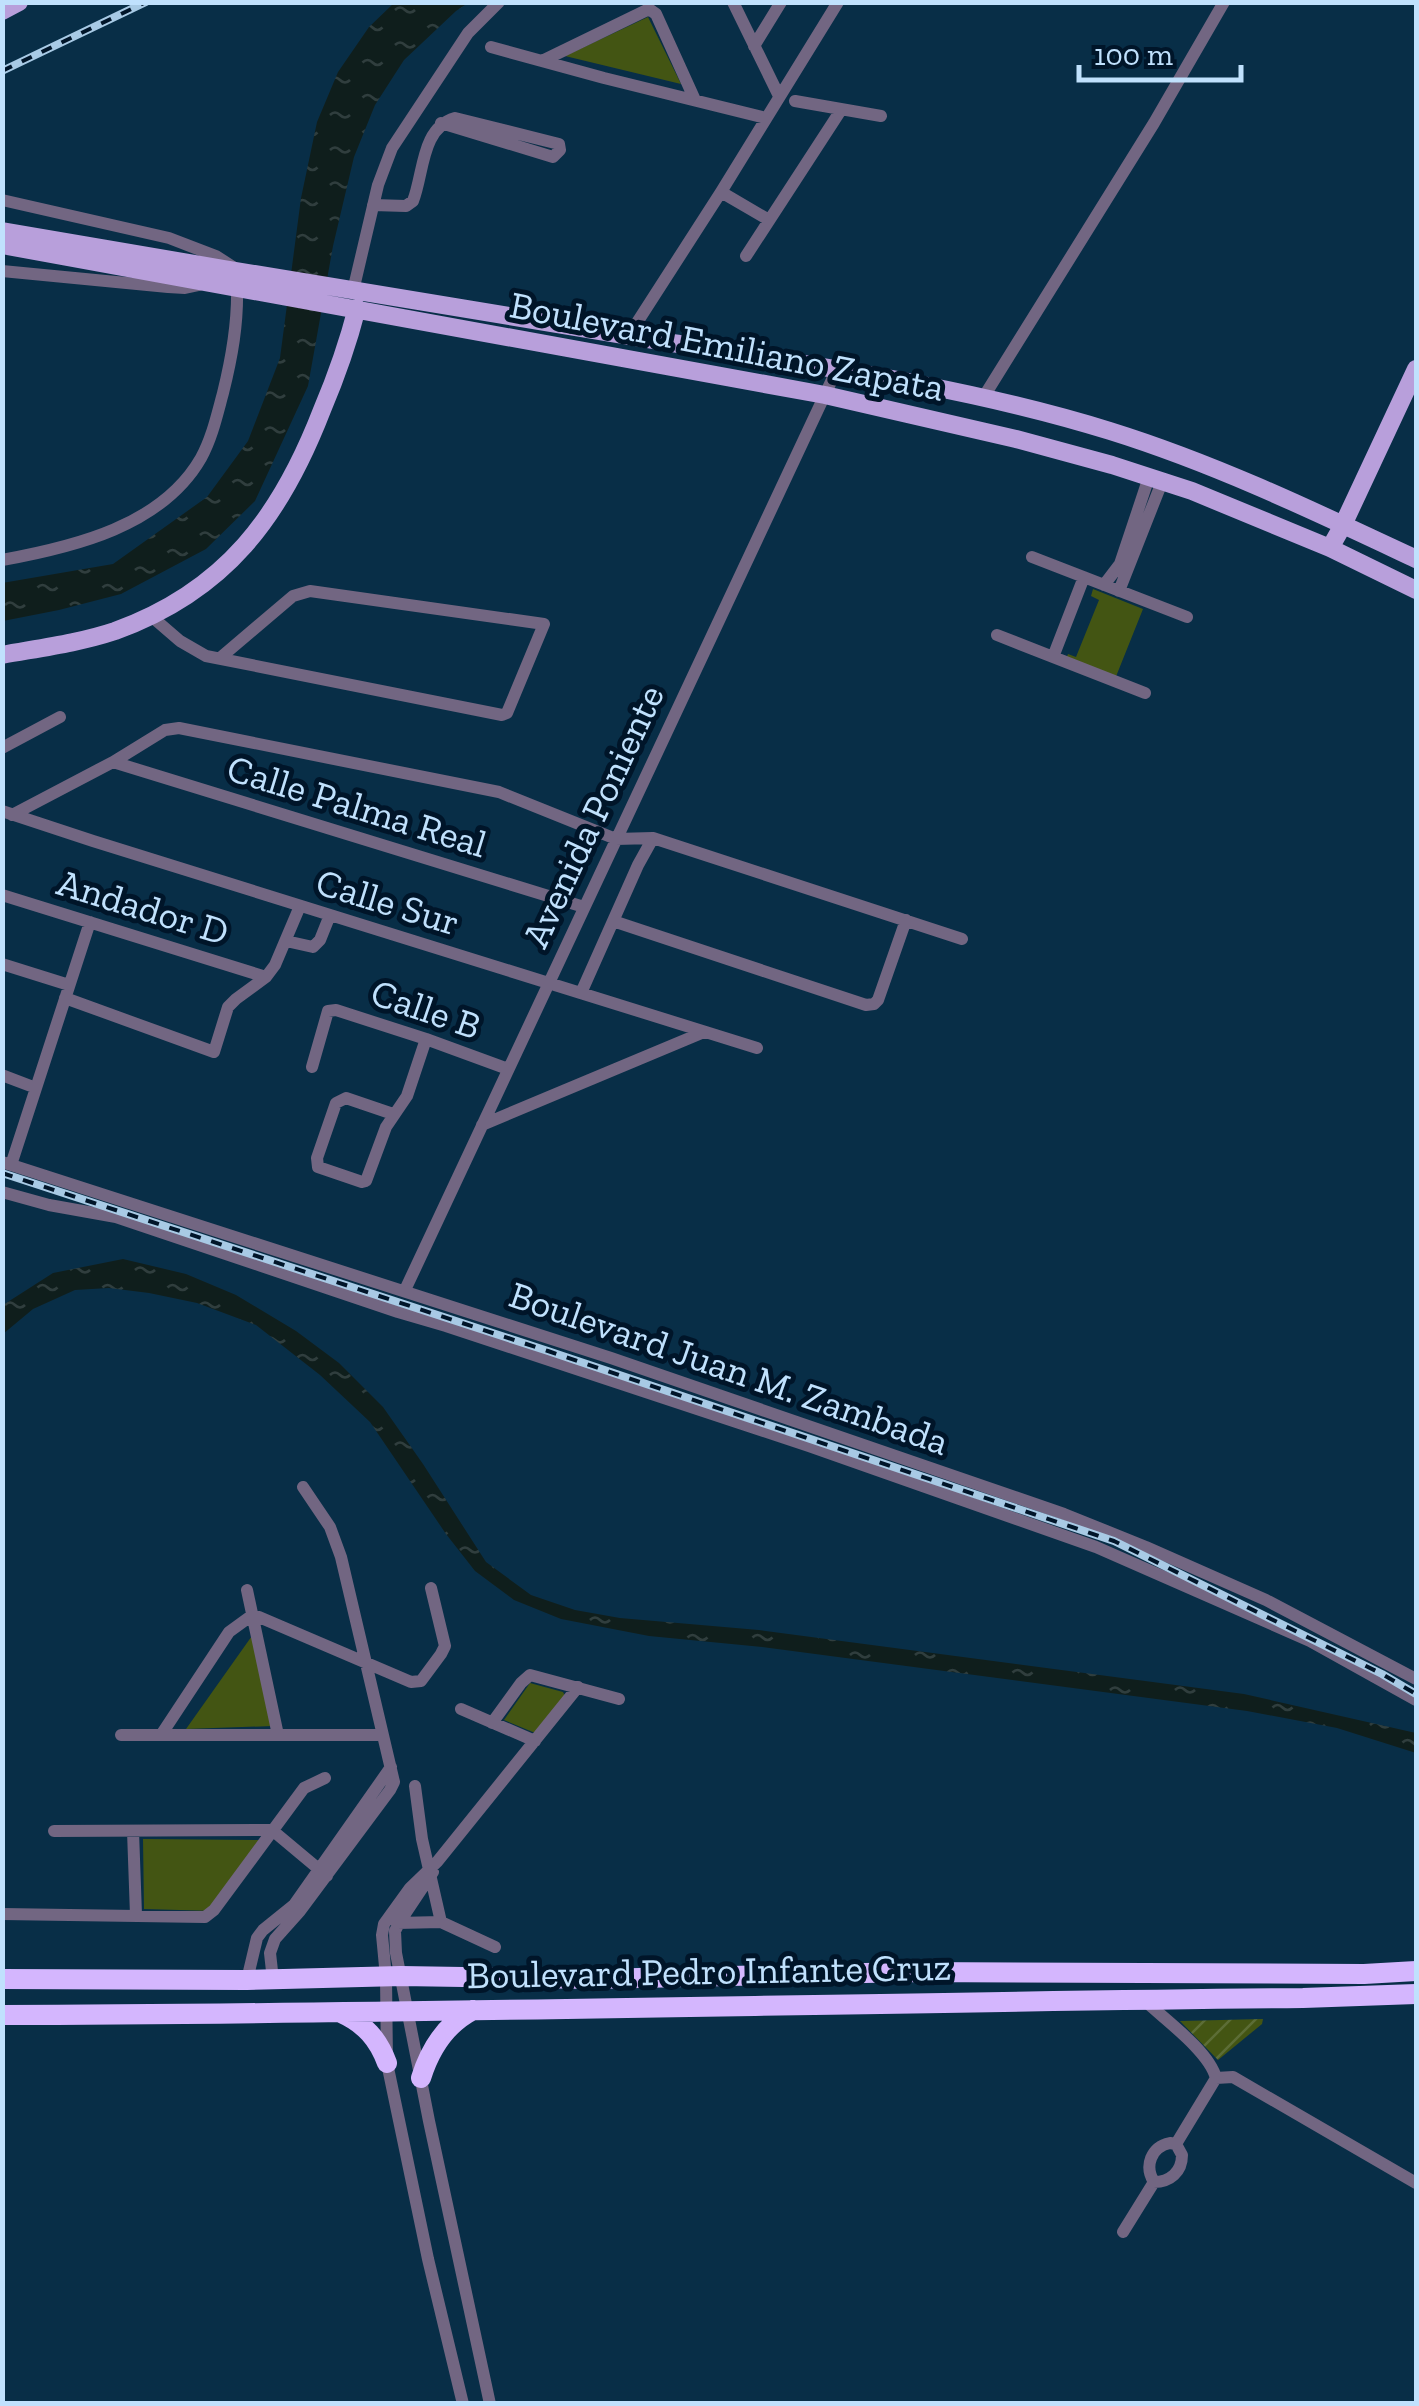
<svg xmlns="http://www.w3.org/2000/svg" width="1419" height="2406" viewBox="0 0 1419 2406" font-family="'Zilla Slab',serif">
  <defs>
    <pattern id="garden-furrows" width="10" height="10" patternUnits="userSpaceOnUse" patternTransform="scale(2.5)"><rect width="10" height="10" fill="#435513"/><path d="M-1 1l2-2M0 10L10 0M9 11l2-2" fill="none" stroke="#5c6d36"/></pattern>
    <pattern id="water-ripples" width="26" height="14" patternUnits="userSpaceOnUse" patternTransform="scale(2.5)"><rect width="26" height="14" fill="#0f1e1c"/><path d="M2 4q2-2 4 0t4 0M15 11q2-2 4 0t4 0" fill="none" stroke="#303e3e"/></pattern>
  </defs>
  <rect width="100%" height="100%" fill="#082e47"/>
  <path fill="#435513" d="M648,17L681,84L565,56Z
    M1093,589L1143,609L1115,679L1066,659L1068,654L1076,657L1099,600L1091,596Z
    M254,1633L273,1726L186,1729Z
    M530,1683L563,1692L566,1698L540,1735L504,1720Z
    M143,1839L267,1840L214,1911L144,1909Z"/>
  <path fill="url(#garden-furrows)" d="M1263,2019L1262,2024L1218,2060L1180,2021Z"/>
  <path fill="url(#water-ripples)" d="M394,3H468L456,11L404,60L375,105L354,157L333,246L308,386L255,501L206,549L121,594L59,610L3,621L2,583L113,564L207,497L248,441L280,358L301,198L317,122L338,72L369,27Z
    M123,1259L186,1274L236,1295L296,1331L339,1363L383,1407L423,1464L486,1562L531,1595L575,1610L620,1618L759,1630L1244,1694L1416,1733V1753L1337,1728L1247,1711L762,1647L649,1636L561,1619L514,1600L475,1571L446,1534L370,1422L320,1375L256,1325L197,1303L149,1293L109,1288L75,1290L33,1309L3,1334V1305L53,1273Z"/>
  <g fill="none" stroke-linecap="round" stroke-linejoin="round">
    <path stroke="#726682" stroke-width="12" d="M733,2L779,96
      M754,46L781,2
      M491,47L604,78L766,118
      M542,61L649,9L656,14L695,100
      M795,101L881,116
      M721,192L769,220
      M2,200L169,238L216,256L233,267
      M373,205L406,206L413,201C424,173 421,128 455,118L559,144L560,150L553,157L441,123
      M746,256L841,110
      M2,271L168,287L185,288L199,285
      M353,291L378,185L392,148L468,33L499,2
      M629,335L721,192L838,2
      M983,398L1154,123L1224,2
      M1032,557L1187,617
      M2,560C74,547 162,526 201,458C212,438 217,415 223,393C232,357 238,324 237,287
      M1104,585L1120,564L1149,477
      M1119,591L1162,482
      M151,616L180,641L206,656L502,715L507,713L544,624L310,591L293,596L220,658
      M997,635L1145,693
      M1053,657L1084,577
      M2,748L60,717
      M113,762L584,907
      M2,811L93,841L757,1048
      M12,815L113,762L165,730L179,728L499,792L616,839L653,838L962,939
      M2,895L266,977
      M613,921L866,1005L874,1004L878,1000L906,920
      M286,941L313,947L320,940L330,915
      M2,964L69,985
      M581,993L638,865L653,838
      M65,998L214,1052L228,1007L236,999L266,977L275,965L300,906
      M312,1067L328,1011L336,1010L426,1039L508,1069
      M2,1075L36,1088
      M393,1114L346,1098L336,1103L317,1158L318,1167L362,1182L366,1181L386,1127L407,1096L426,1039
      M482,1125L704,1032
      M2,1162L611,1358L1064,1514L1146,1547L1266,1600L1416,1679
      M11,1165L90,922
      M2,1192L49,1205L116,1217L398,1312L446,1326L809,1446L1096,1547L1310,1641L1416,1700
      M405,1290L837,369
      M247,1590L278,1735
      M461,1709L535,1741
      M492,1723L521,1683L530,1675L619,1699
      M121,1735H382
      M161,1735L229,1632L251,1616L259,1617L411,1682L421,1681L441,1654L445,1646L431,1588
      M415,1786L422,1839L441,1922
      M54,1831L272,1830L327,1876
      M133,1831L136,1915
      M433,1872L399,1923L395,1931L396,1953L429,2121L490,2404
      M2,1914L205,1917L214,1910L304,1788L325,1778
      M397,1923L441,1922L495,1947
      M247,1980L257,1938L263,1930L294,1905L391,1767
      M273,1980L270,1953L275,1939L300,1911L390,1790L394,1782L341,1557L330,1527L303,1487
      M1144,2000C1164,2019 1209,2051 1216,2078
      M1216,2078L1233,2077L1416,2183
      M1170,2143L1176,2144L1182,2155C1182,2172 1170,2182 1154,2182C1144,2166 1151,2147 1170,2143Z
      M1176,2144L1216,2078
      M1123,2232L1154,2182
      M463,2404L428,2259L387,2063L386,1977L382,1935L384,1924L410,1888L437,1862L578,1687"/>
    <path stroke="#b89fdb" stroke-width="18" d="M2,11L19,2
      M2,231C223,270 445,305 666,342C815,366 965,386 1110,431C1216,464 1316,512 1416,559
      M2,245L825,395L1016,439L1112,465L1192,491L1330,548L1416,590
      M1330,548L1343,525L1416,369
      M2,655C40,648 79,643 115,631C226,591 281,516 322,410C336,377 348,343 357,308"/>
    <path stroke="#d4b6fe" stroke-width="20" d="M2,1979L247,1980L401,1976L594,1979L911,1972L1364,1974L1416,1971
      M341,2013C365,2024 378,2039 387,2063
      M2,2015C436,2014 869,2002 1303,1998L1416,1994
      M421,2078C430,2049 446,2024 473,2010"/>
    <defs>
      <path id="rail" d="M2,71L146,2
        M2,1173L548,1351L1114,1541L1382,1674L1416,1694"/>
    </defs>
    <use href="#rail" stroke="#a8cae5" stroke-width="8"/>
    <use href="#rail" stroke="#001529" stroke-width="4" stroke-dasharray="11" stroke-linecap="butt"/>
  </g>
  <g text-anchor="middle" stroke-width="10" stroke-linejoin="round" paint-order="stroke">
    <g font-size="38" fill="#c0e1fd" stroke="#001529">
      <text transform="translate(727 346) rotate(11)" y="13">Boulevard Emiliano Zapata</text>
      <text transform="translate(357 806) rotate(17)" y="13">Calle Palma Real</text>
      <text transform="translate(593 816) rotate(-65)" y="13">Avenida Poniente</text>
      <text transform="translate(388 902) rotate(17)" y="13">Calle Sur</text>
      <text transform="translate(143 907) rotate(17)" y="13">Andador D</text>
      <text transform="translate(426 1009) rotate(19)" y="13">Calle B</text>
      <text transform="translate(729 1368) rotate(19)" y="13">Boulevard Juan M. Zambada</text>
      <text transform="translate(709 1971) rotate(-1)" y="13">Boulevard Pedro Infante Cruz</text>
    </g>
  </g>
  <rect width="1419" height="2406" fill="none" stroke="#c0e1fd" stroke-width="10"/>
  <path d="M1079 65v15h162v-15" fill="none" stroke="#c0e1fd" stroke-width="5"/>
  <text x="1094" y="65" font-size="30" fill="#c0e1fd" stroke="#001529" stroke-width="8" paint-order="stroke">100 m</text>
</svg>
